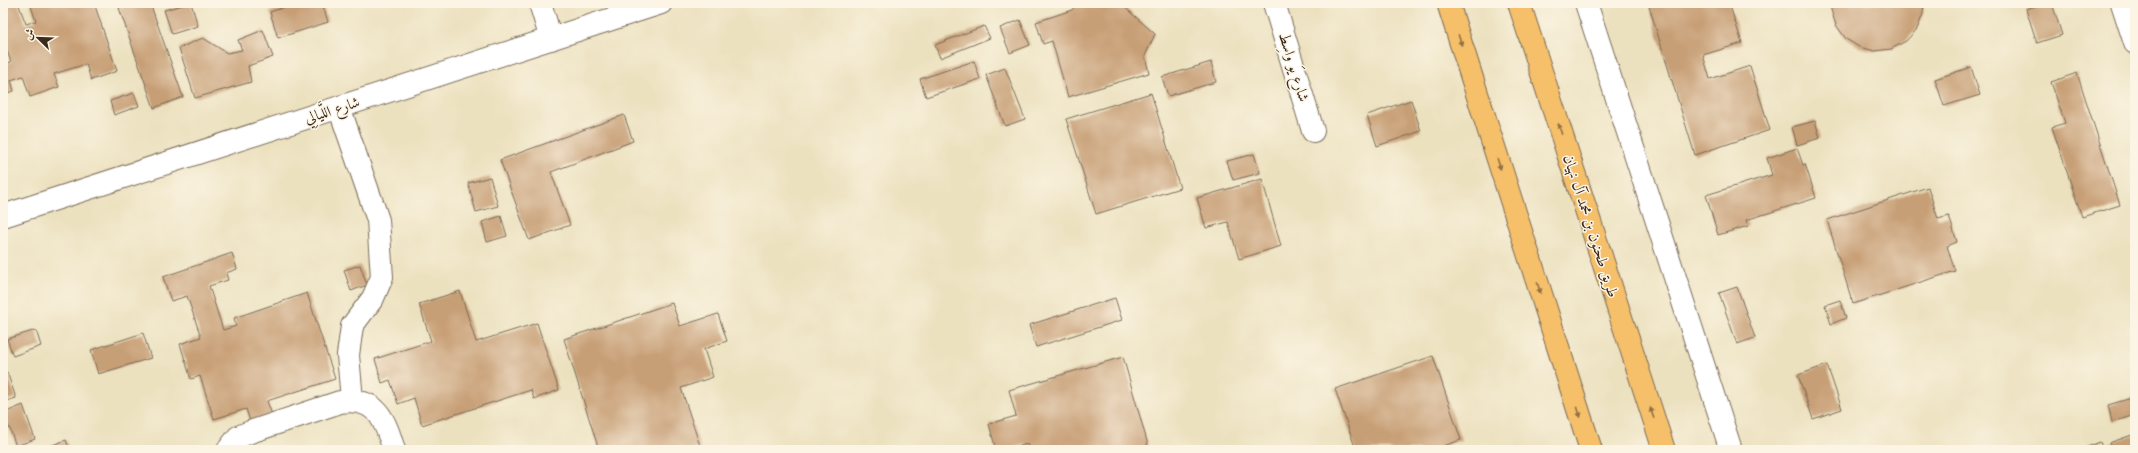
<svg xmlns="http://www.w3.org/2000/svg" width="2138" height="453" viewBox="0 0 2138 453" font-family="'Old Standard TT',Amiri,serif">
  <rect width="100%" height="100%" fill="#fcf5e5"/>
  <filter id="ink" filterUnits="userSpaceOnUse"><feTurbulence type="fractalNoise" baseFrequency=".025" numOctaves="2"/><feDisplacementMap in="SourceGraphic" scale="8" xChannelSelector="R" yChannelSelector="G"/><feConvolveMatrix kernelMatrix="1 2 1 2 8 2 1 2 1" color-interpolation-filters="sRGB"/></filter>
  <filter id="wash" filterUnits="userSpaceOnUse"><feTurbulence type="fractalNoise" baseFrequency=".012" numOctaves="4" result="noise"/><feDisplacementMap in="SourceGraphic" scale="16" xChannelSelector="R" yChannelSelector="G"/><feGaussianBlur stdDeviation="0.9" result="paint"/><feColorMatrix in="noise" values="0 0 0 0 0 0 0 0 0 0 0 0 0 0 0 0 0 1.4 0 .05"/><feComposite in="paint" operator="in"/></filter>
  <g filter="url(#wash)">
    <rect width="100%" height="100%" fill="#ece1bf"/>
    <g id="blocks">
      <path fill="#c79f76" d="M3,3H18L26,24L36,21L30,3H94L117,71L91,80L86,64L54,74L59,87L30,97L23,76L11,80L14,91L3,95V65L11,62L3,40Z
        M133,3H150L183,97L154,108L119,8Z
        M191,3L198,26L172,34L164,10Z
        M297,3H322L328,22L278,38L270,12Z
        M1078,3H1120L1155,34L1145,56L1149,73L1068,97L1052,41L1043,44L1036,22L1072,10Z
        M1648,3H1729L1742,43L1703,55L1710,79L1750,66L1770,130L1695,155Z
        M1831,3H1924L1923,14L1917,29L1906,41L1891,49L1875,51L1859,47L1846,39L1836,25L1831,10Z
        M2045,3H2052L2062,35L2037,43L2026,9Z
        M1020,20L1030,45L1010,53L1000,28Z
        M984,26L990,38L940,58L935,45Z
        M263,30L273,57L248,66L251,82L195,98L179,48L203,38L227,53L242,50L238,40Z
        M974,61L980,79L926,97L920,79Z
        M1211,62L1216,82L1168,96L1162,77Z
        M1971,67L1980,95L1944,106L1935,79Z
        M1005,68L1025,119L1005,126L986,75Z
        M2077,73L2120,205L2082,217L2052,127L2065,123L2051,82Z
        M134,93L139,106L114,115L110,101Z
        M1151,93L1180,188L1096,214L1066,119Z
        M1411,100L1421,131L1377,146L1367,115Z
        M624,115L633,141L551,172L570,225L529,240L500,160Z
        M1815,121L1820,138L1797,145L1792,127Z
        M1797,148L1803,165L1805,164L1816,198L1746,220L1748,226L1718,235L1706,195L1772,175L1767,158Z
        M1254,154L1260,173L1233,180L1227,161Z
        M490,177L498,206L476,212L468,183Z
        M1262,179L1281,246L1239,259L1228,222L1206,228L1197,198Z
        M1928,187L1938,219L1949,216L1957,242L1947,246L1955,271L1853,304L1827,220Z
        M501,216L507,236L487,242L482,222Z
        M232,253L237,269L226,273L228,280L209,286L223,330L236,326L234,318L307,293L335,379L267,401L274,420L252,427L246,409L214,419L200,376L191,379L180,344L201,337L187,296L171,301L163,277Z
        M360,265L367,285L351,291L344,270Z
        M1737,287L1755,338L1737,344L1719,293Z
        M460,291L476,342L537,323L559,390L534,399L531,390L422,425L414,398L398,404L390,380L382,383L375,359L431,341L419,304Z
        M1115,298L1122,320L1036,347L1029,325Z
        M1840,300L1846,318L1831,324L1825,305Z
        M672,303L680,326L718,314L727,341L704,349L713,377L681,388L701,449L599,450L564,339Z
        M36,330L41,346L13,356L7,339Z
        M143,333L151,358L98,374L91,350Z
        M1433,356L1461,440L1432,450H1356L1335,389Z
        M1123,357L1148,445L1130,450H1029L1027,444L1006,450H996L989,424L1016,416L1009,390Z
        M1827,365L1842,409L1813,419L1798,375Z
        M7,372L16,398L3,402V373Z
        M2135,397V415L2112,422L2108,405Z
        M23,405L35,439L16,446L4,413Z
        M2135,434V450H2112L2109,443Z
        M66,440L70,450H39Z
        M2100,442L2103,450H2079Z"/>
    </g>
  </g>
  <g filter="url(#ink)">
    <use href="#blocks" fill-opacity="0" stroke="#796a56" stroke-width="1"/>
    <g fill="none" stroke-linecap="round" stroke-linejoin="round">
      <defs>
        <path id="street" d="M540,3L551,39
          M1274,3L1313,131
          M1586,3L1731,450
          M2122,3L2135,43
          M339,107L378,220L382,277L373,298L352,326L348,355L352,400
          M3,216L661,3
          M228,450L238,437L250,432L340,402C377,396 385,420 394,450"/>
        <path id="primary" d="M1448,3L1591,450
          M1519,3L1664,450"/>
      </defs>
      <use href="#street" stroke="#796a56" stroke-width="24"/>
      <use href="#primary" stroke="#796a56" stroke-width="24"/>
      <use href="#street" stroke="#fff" stroke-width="22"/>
      <use href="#primary" stroke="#f6c06b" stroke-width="22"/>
    </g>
    <defs><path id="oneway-solid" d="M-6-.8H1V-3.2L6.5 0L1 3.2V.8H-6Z"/></defs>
    <g fill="#8f6e41">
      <use href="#oneway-solid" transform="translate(1460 40) rotate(72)"/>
      <use href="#oneway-solid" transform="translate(1560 129) rotate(-108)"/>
      <use href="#oneway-solid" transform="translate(1499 164) rotate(72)"/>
      <use href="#oneway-solid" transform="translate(1539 288) rotate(72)"/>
      <use href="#oneway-solid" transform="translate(1579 412) rotate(72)"/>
      <use href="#oneway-solid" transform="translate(1652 413) rotate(-108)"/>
    </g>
  </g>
  <g text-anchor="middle" stroke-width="3" stroke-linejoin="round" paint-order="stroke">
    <g font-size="15" fill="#3b2a1e" stroke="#fcf5e5">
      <text transform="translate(1294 67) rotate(73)" y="5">شارع يَو واسِط</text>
      <text transform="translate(332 110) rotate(-18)" y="5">شارع اللَّيالِي</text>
      <text transform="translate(1591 226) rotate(72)" y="5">طريق طحنون بن محمد آل نهيان</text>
    </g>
  </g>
  <rect width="2138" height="453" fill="none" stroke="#fcf5e5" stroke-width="16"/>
  <g transform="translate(38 38) rotate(293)" stroke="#fcf5e5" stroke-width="3" paint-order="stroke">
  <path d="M0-3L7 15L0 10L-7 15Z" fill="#3b2a1e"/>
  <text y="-6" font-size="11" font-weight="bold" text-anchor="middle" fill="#3b2a1e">ش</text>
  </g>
</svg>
